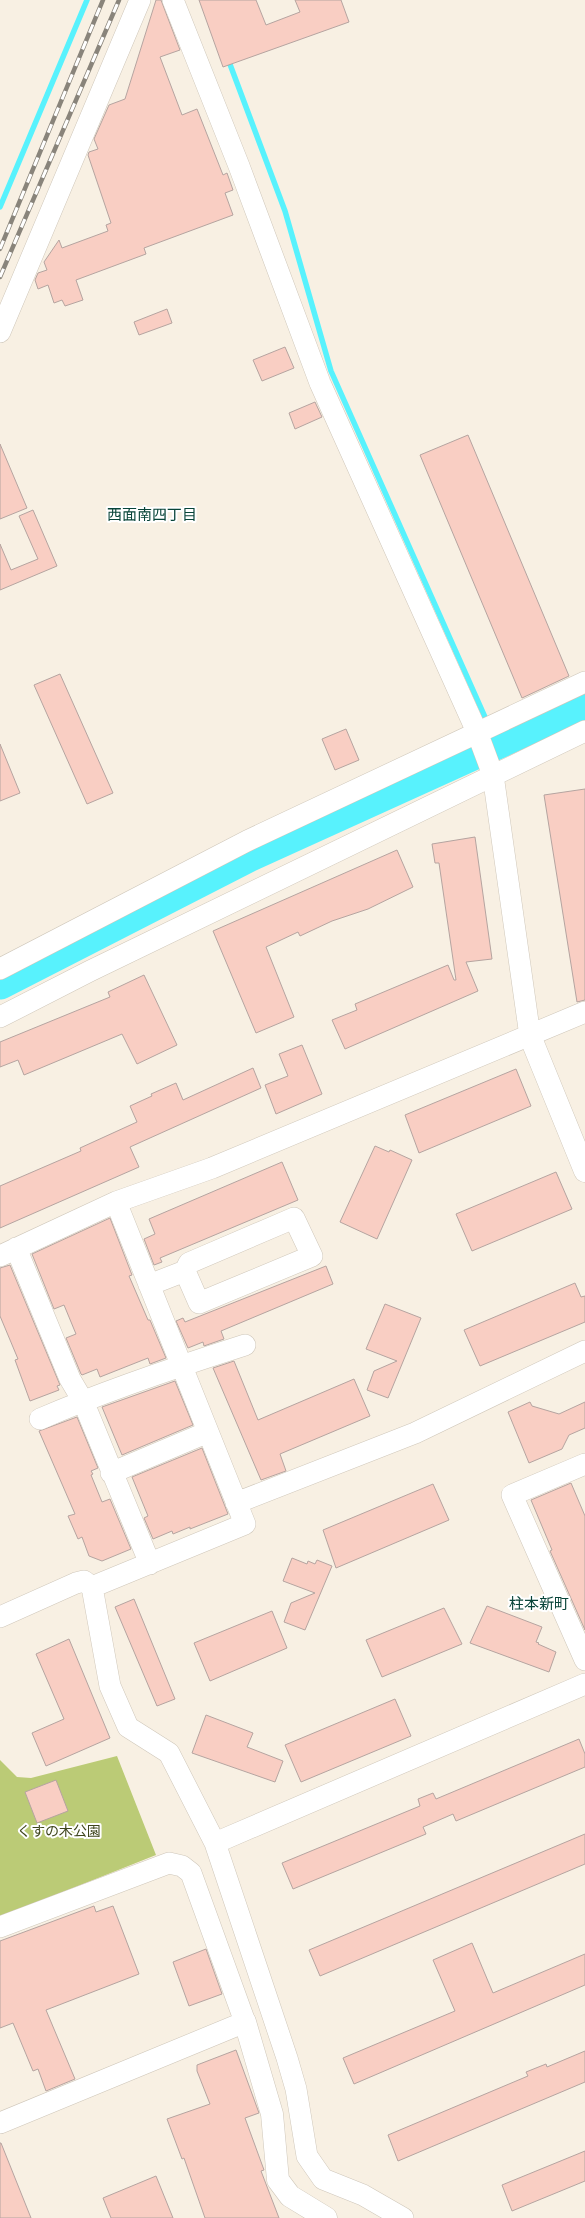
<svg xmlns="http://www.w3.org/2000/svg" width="585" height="2218" viewBox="0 0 585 2218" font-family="Roboto,'Noto Sans JP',sans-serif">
  <rect width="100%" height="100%" fill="#f8f0e3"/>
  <path fill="#bbcb76" d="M117,1756L156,1855L0,1917V1760L17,1777L31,1778Z"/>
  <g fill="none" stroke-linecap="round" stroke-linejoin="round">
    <path stroke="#58f2fd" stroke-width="5.5" d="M228,59L285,211L331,371L497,744
      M0,207L87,0"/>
    <path stroke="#58f2fd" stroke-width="33" d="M0,983L248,856L585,703"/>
  </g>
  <path fill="#f9cec3" stroke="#b5a4a0" d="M156,0H161L180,50L160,57L182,115L197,109L223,175L227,173L233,190L225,193L233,215L144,248L146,254L76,280L83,300L65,306L62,300L54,303L48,285L38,289L35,280L38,273L47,270L44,262L59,240L62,248L108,231L106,225L111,223L88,155L89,152L98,149L94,139L109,105L125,99Z
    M199,0H256L266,25L300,12L295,0H341L349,22L223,67Z
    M167,309L172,323L139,335L134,322Z
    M285,347L294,368L262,381L253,360Z
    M315,402L322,417L295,429L289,413Z
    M468,435L569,676L522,698L420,455Z
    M0,444L27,508L0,519Z
    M33,510L57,566L0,590V544L11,570L38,559L19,516Z
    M60,674L113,793L87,804L34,685Z
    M346,729L359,760L335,770L322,739Z
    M0,744L20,793L0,801Z
    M585,789V1000L577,1002L544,795Z
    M475,837L492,959L466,962L478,991L345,1049L332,1020L357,1010L355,1004L448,965L454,980H456L439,863H435L432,844Z
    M397,850L413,887L368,909L332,921L300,936L298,932L266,947L294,1017L256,1033L213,931Z
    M144,975L177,1045L137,1064L122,1034L24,1075L18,1060L0,1067V1042L110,997L108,992Z
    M302,1045L322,1094L276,1114L265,1085L288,1076L279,1054Z
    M253,1068L261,1088L130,1147L139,1167L0,1228V1186L81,1151L80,1148L137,1122L130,1106L152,1096L151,1094L176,1083L183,1100Z
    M516,1069L531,1106L419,1153L405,1115Z
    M375,1146L389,1152L390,1150L412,1160L377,1239L340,1222Z
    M282,1162L298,1200L160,1258L162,1262L154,1265L144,1239L155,1234L149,1219Z
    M556,1172L572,1209L472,1251L456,1214Z
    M110,1218L132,1275L129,1276L148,1320H150L166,1358L150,1364L148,1358L100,1377L97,1369L82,1375L81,1374L66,1338L76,1334L64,1305L54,1309L32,1254Z
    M10,1265L60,1385L57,1386L59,1390L30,1401L15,1360L18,1359L0,1316V1268Z
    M326,1266L333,1284L221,1331L224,1339L204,1346L203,1342L188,1348L176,1321L183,1318L185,1322Z
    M575,1283L581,1297L585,1296V1322L480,1366L464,1330Z
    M385,1304L421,1318L388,1398L367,1390L374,1371L397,1361L366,1349Z
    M234,1361L258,1420L354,1379L370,1416L280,1454L286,1471L261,1480L213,1368Z
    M175,1381L193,1425L122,1455L102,1407Z
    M530,1402L532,1406L559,1414L585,1402V1428L569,1435L562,1449L529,1463L508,1412Z
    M77,1417L98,1468L91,1471L93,1474L91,1475L102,1502L110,1499L131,1549L102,1561L89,1556L82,1537L78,1539L68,1516L75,1514L39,1431Z
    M202,1448L228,1514L190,1529V1527L173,1534L172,1531L153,1539L144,1518L148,1516L132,1477Z
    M571,1483L585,1516V1630L550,1551L552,1550L531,1500Z
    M433,1484L449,1520L336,1568L323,1530Z
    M292,1558L307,1564L308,1561L315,1564L317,1560L332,1566L305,1630L284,1622L291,1603L315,1593L283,1581Z
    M134,1599L175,1699L157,1706L115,1607Z
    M487,1606L542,1627L536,1642L539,1643L538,1644L556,1652L549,1672L470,1643Z
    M444,1608L462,1644L382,1677L366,1640Z
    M272,1611L287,1648L210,1681L194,1643Z
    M69,1639L110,1738L46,1766L32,1733L64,1719L36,1654Z
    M395,1699L411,1736L301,1782L285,1745Z
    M206,1715L253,1733L247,1747L283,1761L275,1782L192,1753Z
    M579,1739L585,1754V1767L456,1821L453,1814L423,1827L426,1834L293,1889L282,1863L420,1806L418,1799L433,1793L436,1799Z
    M56,1780L68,1811L37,1823L25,1792Z
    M585,1834V1864L320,1976L309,1950Z
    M94,1906L96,1912L113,1906L139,1974L46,2010L75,2079L46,2091L38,2069L33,2071L13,2023L0,2028V1941Z
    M472,1943L493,1993L585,1954V1985L354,2084L343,2058L455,2011L433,1960Z
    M206,1949L222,1994L189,2006L173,1962Z
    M236,2050L259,2113L245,2118L264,2170L261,2171L279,2218H205L184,2158L182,2159L167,2119L210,2104L197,2071V2065Z
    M585,2051V2082L398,2161L388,2135L528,2076L526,2072L546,2064L547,2067Z
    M0,2143H1L31,2218H0Z
    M585,2151V2181L512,2211L502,2185Z
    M156,2176L173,2218H111L103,2198Z"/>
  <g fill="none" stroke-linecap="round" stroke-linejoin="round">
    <defs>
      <path id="minor" d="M173,0L239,166L320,383L477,732L493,775L530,1036
        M0,332L140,0
        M0,969L247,841L585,682
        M0,1017L90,971L585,731
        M16,1248L70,1379L83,1401L150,1564
        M0,1256L116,1202L212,1168L585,1012
        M149,1285L185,1271L199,1303L312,1256L294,1218L189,1263L185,1271
        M40,1419C107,1390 176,1367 245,1345
        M585,1464L512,1495L585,1660
        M111,1473L208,1432
        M236,1503L415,1433L585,1351
        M92,1587L245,1524L116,1202
        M0,1617L76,1583L84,1581L92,1587L110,1686L128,1727L169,1753L215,1843L287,2058L296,2089L307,2156L323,2179L363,2195L403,2218
        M215,1843L585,1684
        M0,1927L169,1863L182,1866L191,1873L245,2022L0,2123"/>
      <path id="tertiary" d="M530,1036L585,1171
        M245,2022L272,2114L278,2180L290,2196L326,2218"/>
    </defs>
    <use href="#minor" stroke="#cfc7ba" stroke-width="22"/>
    <use href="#tertiary" stroke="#cfc7ba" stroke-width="23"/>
    <use href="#minor" stroke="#fff" stroke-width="21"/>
    <use href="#tertiary" stroke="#fff" stroke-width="22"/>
    <defs>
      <path id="rail" d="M0,249L103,0
        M0,277L119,0"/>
    </defs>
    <use href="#rail" stroke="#89847b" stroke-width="4.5"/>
    <use href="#rail" stroke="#fff" stroke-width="3" stroke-dasharray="9" stroke-linecap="butt"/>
  </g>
  <g text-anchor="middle" stroke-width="4" stroke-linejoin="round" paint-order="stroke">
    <g font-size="14" fill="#3e451c" stroke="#fff">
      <text x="59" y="1836">くすの木公園</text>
    </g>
    <g font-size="15" fill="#084439" stroke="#fff">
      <text x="152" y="520">西面南四丁目</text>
      <text x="539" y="1609">柱本新町</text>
    </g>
  </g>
</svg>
